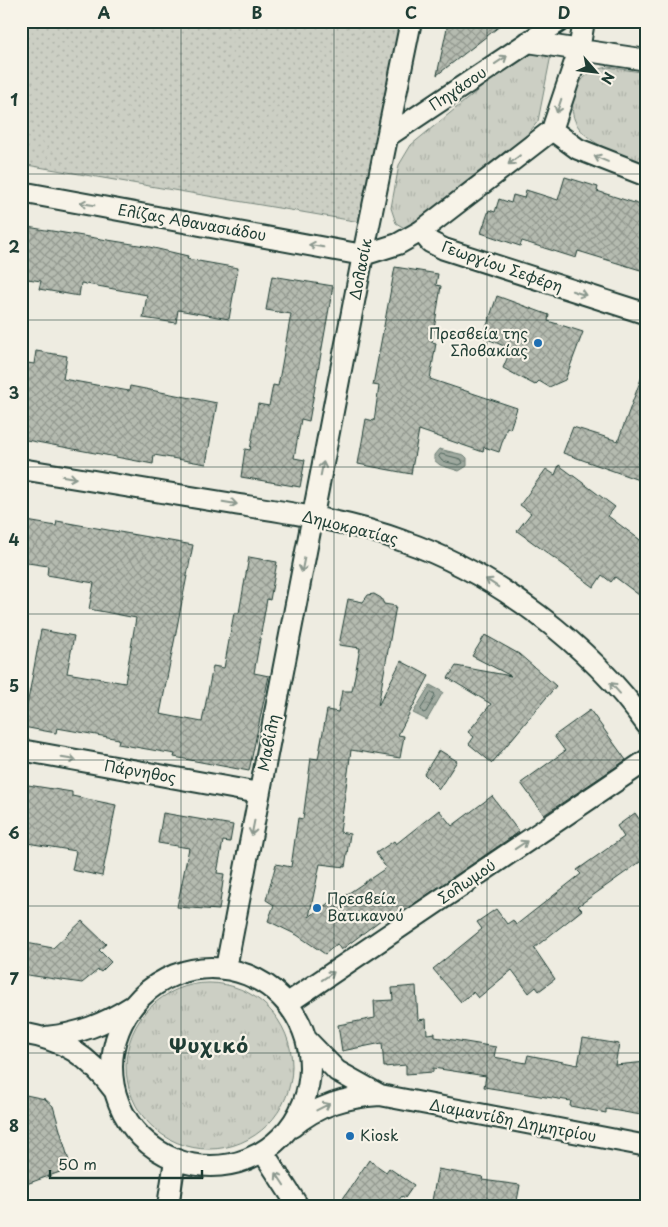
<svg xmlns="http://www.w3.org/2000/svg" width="668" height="1227" viewBox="0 0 668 1227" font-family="'Playpen Sans',sans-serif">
  <defs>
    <pattern id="grass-dots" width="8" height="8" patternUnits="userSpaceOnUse" patternTransform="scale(1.25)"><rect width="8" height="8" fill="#cccfc4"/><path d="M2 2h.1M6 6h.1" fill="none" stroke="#afb3a9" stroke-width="1.8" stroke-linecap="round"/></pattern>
    <pattern id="park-tufts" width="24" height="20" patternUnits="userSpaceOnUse" patternTransform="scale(1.25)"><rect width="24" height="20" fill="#cccfc4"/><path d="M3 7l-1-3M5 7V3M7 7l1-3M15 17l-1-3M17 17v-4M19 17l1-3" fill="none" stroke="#afb3a9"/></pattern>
    <pattern id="water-ripples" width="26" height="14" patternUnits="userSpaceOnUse" patternTransform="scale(1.25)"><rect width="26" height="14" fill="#9fa99f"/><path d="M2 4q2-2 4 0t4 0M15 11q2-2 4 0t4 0" fill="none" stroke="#818b82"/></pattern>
    <pattern id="building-cross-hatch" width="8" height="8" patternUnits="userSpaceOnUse" patternTransform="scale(1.25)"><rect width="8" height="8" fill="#b5bbb0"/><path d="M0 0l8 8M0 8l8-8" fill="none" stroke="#939990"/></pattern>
  </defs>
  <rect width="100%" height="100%" fill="#eeece1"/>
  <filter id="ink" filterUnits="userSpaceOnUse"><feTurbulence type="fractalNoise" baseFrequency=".02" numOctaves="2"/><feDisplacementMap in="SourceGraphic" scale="10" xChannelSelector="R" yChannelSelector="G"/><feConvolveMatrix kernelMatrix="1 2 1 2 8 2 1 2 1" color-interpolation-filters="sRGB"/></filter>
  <g filter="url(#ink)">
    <path fill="url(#grass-dots)" stroke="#76867c" d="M21,21H401L366,223L21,164Z"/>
    <path fill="url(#park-tufts)" stroke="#76867c" d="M530,53L551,55L538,121L528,134L421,220L406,229L396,223L391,208L399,165L411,145L510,64Z
      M608,67L647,73V167L640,166C611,150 560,135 575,94C581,76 590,71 608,67Z
      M126 1066a83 83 0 1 1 166 0a83 83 0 1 1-166 0Z"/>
    <path fill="url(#water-ripples)" stroke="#6c7e74" d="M439,449L464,455L467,458V466L459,471L440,465L434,460V455Z
      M430,685L443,692L427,720L413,713Z"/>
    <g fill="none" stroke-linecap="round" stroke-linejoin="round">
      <path stroke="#52685f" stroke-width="1" d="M441,454L461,459L463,463L459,465L442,461L439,457Z
        M431,693H434L435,696L426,712L423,713L421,709Z"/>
    </g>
    <path fill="url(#building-cross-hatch)" stroke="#1f3d34" d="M505,22L437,75L448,23Z
      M565,177L598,187L597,191L647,207V272L578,251L576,258L522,241L520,246L481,233L489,210L495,212L499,199L511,203L513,195L524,198L526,190L558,200Z
      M21,226L145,246L188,256L187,259L238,268L229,319L178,310L176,323L143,318L147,295L81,283L79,296L39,289L41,281L21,278Z
      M395,267L438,274L436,285L441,286L432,342L436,343L430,379L517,408L510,429L507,427L499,452L484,447L483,452L419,430L411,474L358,464L366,419L374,421L379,386L373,385Z
      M272,276L333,286L309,421L301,419L294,458L305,460L300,487L241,477L245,449L250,450L258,404L269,406L273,385L278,386L291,314L266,310Z
      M497,296L549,315L548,321L583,332L565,380L549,387L539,381L535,385L503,368L511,349L483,337Z
      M36,351L67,356L63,379L129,391L130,386L217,403L206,464L154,455L153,464L21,439V362L34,364Z
      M645,368H647V483L563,453L573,427L618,441Z
      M559,465L615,507L608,516L647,545V601L615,577L611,582L602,575L594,587L517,531L531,513L520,505L546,469L555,475Z
      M21,520L56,526L57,521L193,545L160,714L202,722L213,666L224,668L234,613H239L249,557L277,562L270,600L267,599L254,673L269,676L249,771L174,757L175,754L118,744L119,739L57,728L56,733L23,727L41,630L74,636L67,673L125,683L136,618L89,609L94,583L47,575L48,566L21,562Z
      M374,594L381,598L384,604L396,606L378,706L401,661L429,676L398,735L404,736L400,758L351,750L340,832L350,834L345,867L320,864L309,917L341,894L340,899L386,868L376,853L394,841L396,844L439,810L452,826L492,796L519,832L389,921L386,916L341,950L337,944L325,954L297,935L268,921L274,905L266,900L276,864L291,867L298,818L303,819L311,758L318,759L327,710L338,712L342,691H352L360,648L339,645L348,599L363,602L368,595Z
      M485,635L519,654L556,686L492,763L469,744L474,737L468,732L491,704L448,678L456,666L511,676L472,656Z
      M590,710L626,760L544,815L521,783L565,751L554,736Z
      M439,750L457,761L439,789L424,774Z
      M28,785L72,792V796L116,805L102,876L72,870L76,851L21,842V826Z
      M163,813L233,825L230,842L223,841L217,873L224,874L219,910L177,907L189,848L158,843Z
      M635,813L647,830V857L578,906L582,910L534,948L555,979L539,991L536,987L529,993L512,970L478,998L473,992L461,1002L433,969L482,929L477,922L496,909L507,924L513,920L516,925L581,874L577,870L624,837L617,826Z
      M82,921L106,944L99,950L111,962L101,972L98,970L82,983L21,974V942L53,948Z
      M416,986L418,1020L426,1019L427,1034L435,1033V1037L496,1047L494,1057L526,1063L528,1055L578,1065L583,1038L619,1044L615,1065L647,1062V1116L606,1109V1113L570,1106L571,1101L484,1087L486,1076L433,1068V1072L406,1074V1065L384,1067L382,1043L342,1051L338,1025L375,1018L374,1001L393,1000L392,988Z
      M21,1094L45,1099L53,1106L71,1168L21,1186Z
      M369,1160L386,1172L389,1168L414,1185L405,1198L402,1196L394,1206H338Z
      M438,1169L483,1177L482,1180L520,1185L516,1206H431Z"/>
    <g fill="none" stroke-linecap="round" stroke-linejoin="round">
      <defs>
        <path id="minor" d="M528,42L647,60
          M552,130L579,50L584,21
          M552,130L578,149L647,176
          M388,136L560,21
          M21,192L363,255L398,244L421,231L552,130
          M421,231L430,242L444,249L647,314
          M21,469C92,480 163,492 234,504C291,513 349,521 403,541C496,573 590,645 647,725
          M21,750L259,793
          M112 1067a99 99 0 1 1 198 0a99 99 0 1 1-198 0Z
          M226,968L363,255L411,21
          M288,1003L647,760
          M21,1033C64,1040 88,1055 114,1090
          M46,1037C79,1034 104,1024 131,1007
          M306,1039L337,1071L380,1095L647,1146
          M292,1127C318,1105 346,1097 380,1095
          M263,1152L298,1206
          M168,1206L175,1160"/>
      </defs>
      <use href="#minor" stroke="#1f3d34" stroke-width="24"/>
      <use href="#minor" stroke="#f7f3e8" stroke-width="20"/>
    </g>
    <defs><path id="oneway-shaft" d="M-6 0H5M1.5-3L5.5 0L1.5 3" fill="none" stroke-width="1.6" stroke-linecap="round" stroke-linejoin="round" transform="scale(1.25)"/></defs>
    <g stroke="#8b988e">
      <use href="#oneway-shaft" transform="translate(501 60) rotate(-34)"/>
      <use href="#oneway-shaft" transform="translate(559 106) rotate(108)"/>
      <use href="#oneway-shaft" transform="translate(601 159) rotate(-157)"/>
      <use href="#oneway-shaft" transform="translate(514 160) rotate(142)"/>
      <use href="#oneway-shaft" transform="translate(87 204) rotate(-170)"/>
      <use href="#oneway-shaft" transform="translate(316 246) rotate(-170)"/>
      <use href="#oneway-shaft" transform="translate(579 293) rotate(18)"/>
      <use href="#oneway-shaft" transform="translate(322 469) rotate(-79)"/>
      <use href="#oneway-shaft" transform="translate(69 477) rotate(9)"/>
      <use href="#oneway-shaft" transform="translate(230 503) rotate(9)"/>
      <use href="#oneway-shaft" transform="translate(303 565) rotate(101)"/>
      <use href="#oneway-shaft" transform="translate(492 583) rotate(-147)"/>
      <use href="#oneway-shaft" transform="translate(615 688) rotate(-132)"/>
      <use href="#oneway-shaft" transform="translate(69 759) rotate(10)"/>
      <use href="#oneway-shaft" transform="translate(253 828) rotate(101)"/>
      <use href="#oneway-shaft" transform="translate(521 845) rotate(-34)"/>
      <use href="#oneway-shaft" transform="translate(328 976) rotate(-34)"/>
      <use href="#oneway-shaft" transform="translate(323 1107) rotate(-27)"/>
      <use href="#oneway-shaft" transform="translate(280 1179) rotate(-123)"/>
    </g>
  </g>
  <path fill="none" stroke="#1f3d34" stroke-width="1" stroke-opacity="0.55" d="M181,21V1206M334,21V1206M487,21V1206M21,174H647M21,320H647M21,467H647M21,614H647M21,760H647M21,906H647M21,1053H647"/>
  <g fill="#1f6fb2" stroke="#f7f3e8" stroke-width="2">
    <circle cx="538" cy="343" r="5"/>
    <circle cx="317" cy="908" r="5"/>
    <circle cx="350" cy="1136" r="5"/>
  </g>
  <g text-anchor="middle" stroke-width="4.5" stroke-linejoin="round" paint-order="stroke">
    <g font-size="15" fill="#1f3d34" stroke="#f7f3e8">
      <text transform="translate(458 89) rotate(-34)" y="5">Πηγάσου</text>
      <text transform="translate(192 223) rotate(10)" y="5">Ελίζας Αθανασιάδου</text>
      <text transform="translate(502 267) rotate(19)" y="5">Γεωργίου Σεφέρη</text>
      <text transform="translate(361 269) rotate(-79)" y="5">Δολασίκ</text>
      <text transform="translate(350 528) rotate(14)" y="5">Δημοκρατίας</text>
      <text transform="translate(269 743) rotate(-79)" y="5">Μαβίλη</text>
      <text transform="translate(140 772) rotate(10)" y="5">Πάρνηθος</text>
      <text transform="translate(467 882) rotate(-34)" y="5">Σολωμού</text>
      <text transform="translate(513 1121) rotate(11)" y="5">Διαμαντίδη Δημητρίου</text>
    </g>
    <g font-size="15" fill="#1f3d34" stroke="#f7f3e8" text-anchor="start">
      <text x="528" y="339" text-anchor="end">Πρεσβεία της<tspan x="528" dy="17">Σλοβακίας</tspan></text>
      <text x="327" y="904">Πρεσβεία<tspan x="327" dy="17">Βατικανού</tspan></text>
      <text x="360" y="1141">Kiosk</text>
    </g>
    <g font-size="20" font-weight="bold" letter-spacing="1" fill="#1f3d34" stroke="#f7f3e8">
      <text x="209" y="1053">Ψυχικό</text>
    </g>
  </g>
  <rect width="668" height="1227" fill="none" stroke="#f7f3e8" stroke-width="55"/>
  <g transform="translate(596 72) rotate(118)" stroke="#f7f3e8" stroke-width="4" paint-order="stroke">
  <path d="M0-4L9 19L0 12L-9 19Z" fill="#1f3d34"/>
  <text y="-8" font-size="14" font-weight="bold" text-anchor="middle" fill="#1f3d34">N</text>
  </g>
  <path d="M50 1170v8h152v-8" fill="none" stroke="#1f3d34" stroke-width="2.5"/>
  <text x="58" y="1170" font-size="15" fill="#1f3d34" stroke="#f7f3e8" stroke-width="4" paint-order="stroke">50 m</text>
  <rect x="28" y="28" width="612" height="1172" fill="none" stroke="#1f3d34" stroke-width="2"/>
  <g font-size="16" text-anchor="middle" font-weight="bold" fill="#1f3d34">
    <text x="104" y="19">A</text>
    <text x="257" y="19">B</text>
    <text x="411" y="19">C</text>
    <text x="564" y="19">D</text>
    <text x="14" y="106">1</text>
    <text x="14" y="253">2</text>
    <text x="14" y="399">3</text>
    <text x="14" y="546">4</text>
    <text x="14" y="692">5</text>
    <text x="14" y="839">6</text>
    <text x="14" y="985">7</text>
    <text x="14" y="1132">8</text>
  </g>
</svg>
